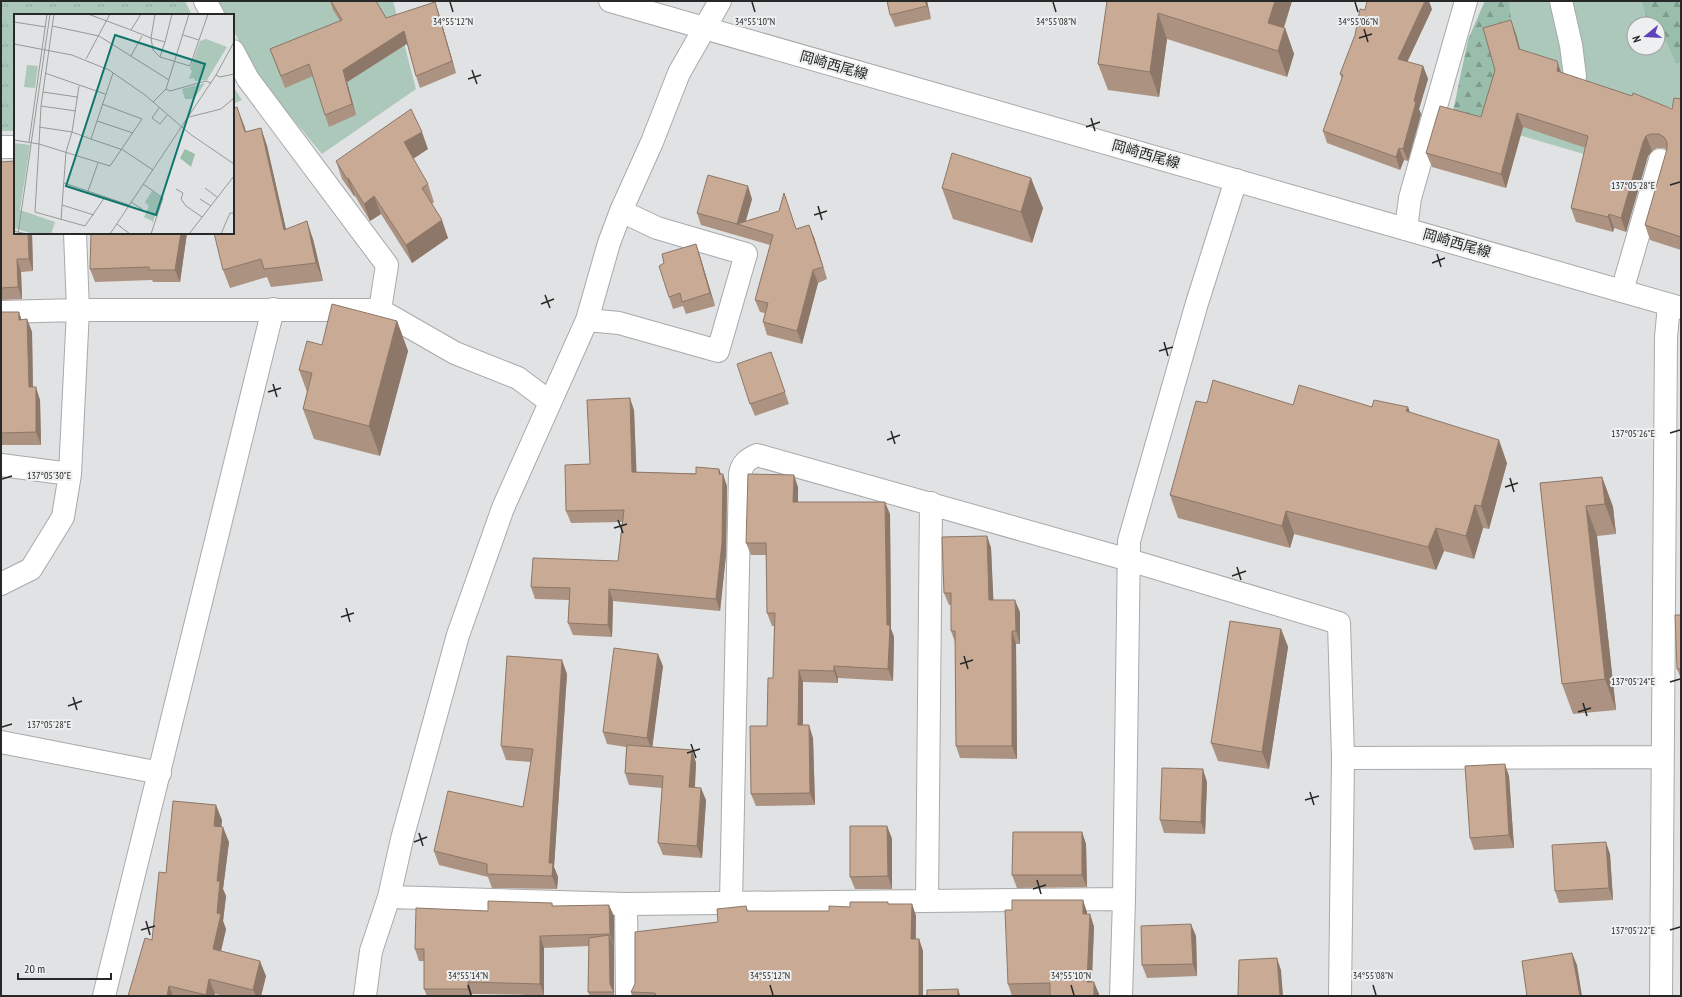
<svg xmlns="http://www.w3.org/2000/svg" width="1682" height="997" viewBox="0 0 1682 997" font-family="'PT Sans Narrow','Noto Sans JP',sans-serif">
  <defs>
    <pattern id="forest-firs" width="22" height="20" patternUnits="userSpaceOnUse"><rect width="22" height="20" fill="#99beac"/><path d="M5 1l3.5 6h-7zM16 11l3.5 6h-7z" fill="#7d9a8c"/></pattern>
    <pattern id="park-tufts" width="24" height="20" patternUnits="userSpaceOnUse"><rect width="24" height="20" fill="#abc8ba"/><path d="M3 7l-1-3M5 7V3M7 7l1-3M15 17l-1-3M17 17v-4M19 17l1-3" fill="none" stroke="#93aca0"/></pattern>
  </defs>
  <rect width="100%" height="100%" fill="#e1e2e3"/>
  <path fill="#abc8ba" fill-rule="evenodd" d="M217,1H393L416,89L322,154L262,82L233,30V15H224Z
    M1485,1H1681V108L1608,102L1587,155L1485,125L1468,40ZM1634,24H1658V48H1634Z
    M233,86L242,100L233,104Z"/>
  <path fill="url(#forest-firs)" d="M1485,1H1509L1513,36L1485,125L1452,116L1468,40Z
    M1642,1H1681V61L1676,63L1664,37L1658,31V24H1651L1647,20Z"/>
  <path fill="url(#park-tufts)" d="M1,1H185L192,15H15V131H1Z"/>
  <g fill="none" stroke-linecap="round" stroke-linejoin="round">
    <defs>
      <path id="minor" d="M205,1L213,15
        M1561,1L1571,45L1575,76
        M233,51L248,79L387,265L380,310
        M1,147H15
        M1406,229L1410,198L1466,1
        M1622,291L1660,160
        M1,312L78,310H380L455,353L518,378L550,402
        M587,320L619,323L718,351L746,254L657,228L621,211
        M1,465L70,474L78,310L75,233
        M1,584L31,569L63,517L70,474
        M1,742L160,773
        M1343,758L1662,757
        M389,897L626,904L1124,899L1129,541L1197,303L1236,180
        M927,901L931,503
        M731,902L740,474C742,463 748,459 757,455L1129,560L1339,623L1343,758L1340,996
        M626,904L627,996
        M104,996L273,309
        M365,996L371,951L389,897L402,839L458,635L503,508L587,320L609,243L621,211L652,142L679,73L720,1
        M1121,996L1124,899
        M1661,996L1666,337L1669,305"/>
      <path id="major" d="M610,1L1681,308"/>
    </defs>
    <use href="#minor" stroke="#a7a9aa" stroke-width="24"/>
    <use href="#major" stroke="#a7a9aa" stroke-width="24"/>
    <use href="#minor" stroke="#fff" stroke-width="22"/>
    <use href="#major" stroke="#fff" stroke-width="22"/>
  </g>
  <path fill="#ac9280" d="M330,1H376L386,18L435,2L439,14L456,73L420,88L416,76L407,44L347,82L356,115L329,127L325,115L313,76L285,88L270,49L340,21L333,10Z
    M927,1L931,19L895,27L890,15Z
    M1107,1H1292L1284,28H1285L1294,54L1287,77L1167,39L1159,97L1108,90L1098,64Z
    M1432,9L1407,62L1423,66L1428,79L1419,109L1421,114L1408,161L1404,160L1400,170L1327,143L1323,131L1342,79L1340,74L1365,10Z
    M1516,34L1520,50L1562,73L1672,109L1681,99V250L1650,240L1645,225L1667,150L1664,148H1657L1652,151L1648,156L1626,232L1614,228L1613,232L1576,222L1571,208L1586,148L1523,127L1506,188L1432,167L1426,153L1481,117L1495,70Z
    M244,125L246,132L261,128L267,146L286,229L313,239L323,281L271,287L267,277L230,288L223,270Z
    M428,149L413,159L428,184L434,202L432,204L448,238L412,263L381,214L370,221L355,196H354L342,179L336,161Z
    M1,162L32,233L33,271L21,272L22,299L1,300Z
    M942,188L1043,208L1032,243L953,219Z
    M784,193L796,229L814,237L827,279L818,283L802,344L767,335L763,322L765,313L760,312L755,300L770,245L701,225L697,213L752,199L746,221L779,211Z
    M187,233L180,282H153L152,280L95,282L90,269Z
    M696,244L700,256L715,306L686,314L683,306L673,309L669,297Z
    M1,312L22,320L27,319L32,332L33,387L40,400L41,445H1Z
    M397,321L408,351L380,456L314,439L303,409L307,392L299,370L322,345Z
    M771,352L789,404L755,416L750,404Z
    M1207,403L1293,405L1408,407L1410,413L1507,463L1489,529L1483,528L1474,559L1444,551L1436,570L1294,534L1290,548L1178,518L1170,495Z
    M634,410L636,472L721,474L727,486L726,555L720,611L613,601L612,637L573,635L568,623L569,600L535,599L531,587L618,561L622,522L571,523L566,511L590,464Z
    M1602,477L1613,507L1616,534L1597,536L1616,710L1573,714L1562,684L1540,483Z
    M798,487V502L890,514L891,629L894,637L893,681L838,678V683L803,682V725L813,738L815,805L756,806L751,794L767,726L773,678L774,626H772L767,613L766,555H751L746,543Z
    M987,536L991,548L993,600L1020,612V644H1016L1017,759L960,758L956,746L955,642L951,631V605H949L944,593Z
    M1681,615V679L1677,669Z
    M1281,629L1288,647L1269,769L1218,761L1211,743Z
    M663,666L652,747L692,750L696,763L695,787L706,800L702,858L663,855L658,843L662,788L629,785L625,773L626,747L607,744L603,732Z
    M567,674L554,867L558,877L557,889L492,888L488,877L439,865L434,851L523,807L531,762L506,760L501,746Z
    M1509,776L1514,848L1474,850L1470,838Z
    M1207,782L1205,834L1164,833L1160,820Z
    M222,820L221,827L229,842L223,889L226,896L223,921L226,929L221,951L266,976L261,996H224L215,994L214,996H128L152,940L166,873Z
    M887,826L892,839V889H855L850,877Z
    M1082,832L1086,844L1087,887L1017,888L1012,875Z
    M1610,854L1613,900L1559,903L1555,891Z
    M552,903L553,906L614,916V946H613L614,947V994L615,996H590L588,992L589,946L544,948V995L472,994V996H427L424,989V961H419L415,949L488,911Z
    M889,904H912L916,916V939H919L923,951V996H632L631,992L718,922L746,906L748,911H829L850,907Z
    M1087,912V914H1090L1094,927L1092,982L1099,994V996H1050V995L1012,996L1008,984Z
    M1196,936L1197,976L1147,978L1142,965Z"/>
  <path fill="#8c7768" d="M925,1H927L931,19L927,6Z
    M1275,1H1292L1277,48L1268,23Z
    M1425,1H1429L1432,9L1403,71L1398,59Z
    M435,2L439,14L456,73L452,61Z
    M1158,13L1167,39L1159,97L1150,72Z
    M1511,20L1516,34L1524,64L1519,49Z
    M1285,28L1294,54L1287,77L1278,51Z
    M404,31L408,43L347,82L356,115L352,104L343,70Z
    M1557,61L1562,75L1557,71Z
    M1423,66L1428,79L1419,109L1421,114L1408,161L1403,149L1414,101Z
    M237,107L244,125L251,150L245,132Z
    M1517,113L1523,127L1506,188L1501,174Z
    M261,128L267,146L290,247L284,230Z
    M422,132L428,149L411,160L404,142Z
    M1646,136L1652,151L1648,156L1626,232L1621,218L1643,142Z
    M1399,148L1404,160L1400,170L1396,157Z
    M348,178L355,196H354L347,179Z
    M1031,178L1043,208L1032,243L1021,212Z
    M748,186L752,199L744,226L737,224Z
    M374,196L381,214L370,221L364,204Z
    M1609,214L1614,228L1613,232L1608,217Z
    M442,220L448,238L412,263L406,245Z
    M307,221L313,239L323,281L316,263Z
    M809,225L814,237L827,279Z
    M28,233H32L33,271L29,259Z
    M181,233H187L180,282L175,270Z
    M696,244L700,256L715,306L710,293Z
    M17,259L21,272L22,299L18,287Z
    M813,270L818,283L802,344L797,331Z
    M19,312L23,324L19,320Z
    M27,319L32,332L33,400L29,387Z
    M397,321L408,351L380,456L369,426Z
    M36,387L40,400L41,445L36,432Z
    M630,398L634,410L637,484L632,472Z
    M1408,407L1416,430L1406,411Z
    M1499,440L1507,463L1489,529L1481,506Z
    M719,469L723,479V474L727,486L726,555L720,611L716,599Z
    M794,475L798,487V515L793,502Z
    M1602,477L1613,507L1616,534L1605,504Z
    M885,502L890,514L891,629L894,637L893,681L888,669L887,625Z
    M1475,505L1483,528L1474,559L1466,536Z
    M1586,506L1597,536L1616,710L1605,679Z
    M1286,511L1294,534L1290,548L1282,526Z
    M1436,528L1444,551L1436,570L1428,547Z
    M987,536L991,548L994,612L989,600Z
    M609,589L613,601L612,637L608,625Z
    M1015,600L1020,612V644L1016,631Z
    M1281,629L1288,647L1269,769L1262,752Z
    M1012,631L1016,644L1017,759L1012,746Z
    M658,654L663,666L652,750L647,738Z
    M562,660L567,674L554,867L558,877L557,889L552,876L549,863Z
    M834,666L838,678V683L834,671Z
    M799,670L803,682V738L798,725Z
    M809,725L813,738L815,805L810,793Z
    M692,750L696,763L694,799L689,787Z
    M1505,764L1509,776L1514,848L1509,835Z
    M1203,769L1207,782L1205,834L1201,822Z
    M701,788L706,800L702,858L697,846Z
    M216,805L222,820L220,841L214,826Z
    M887,826L892,839V889L888,876Z
    M223,827L229,842L223,889L226,896L223,921L226,929L218,964L213,949L217,913V881Z
    M1082,832L1086,844L1087,887L1082,875Z
    M1606,842L1610,854L1613,900L1609,888Z
    M1083,900L1087,912V926L1083,914Z
    M912,904L916,916L915,951L911,939Z
    M609,905L614,916V946L610,934Z
    M1090,914L1094,927L1091,994L1087,982Z
    M1191,924L1196,936L1197,976L1193,964Z
    M609,935L614,947V994L610,984Z
    M540,936L544,948V995L540,984Z
    M919,939L923,951V996H919Z
    M1572,953L1577,965L1582,996H1580Z
    M1277,958L1281,970L1283,996H1280Z
    M260,961L266,976L261,996H256L253,990Z
    M209,979L215,994L214,996H207L206,995Z
    M468,982L472,994V996H471L468,989Z
    M1094,982L1099,994V996H1094Z
    M169,986L173,996H167Z
    M958,989L960,995V996H958Z"/>
  <path fill="#c8aa95" stroke="#8c7768" d="M331,1H376L386,18L435,2L452,61L416,76L404,31L343,70L352,104L325,115L309,64L281,76L270,49L342,20Z
    M887,1H925L927,6L890,15Z
    M1107,1H1275L1268,23L1285,28L1278,51L1158,13L1150,72L1098,64Z
    M1367,1H1425L1398,59L1423,66L1414,101L1416,102L1403,149L1399,148L1396,157L1323,131L1343,75L1340,74L1355,35L1360,9L1365,10Z
    M1511,20L1519,49L1557,61L1558,66L1557,71L1632,96L1633,93L1672,109L1674,98L1681,99V237L1645,225L1667,149V142L1664,137L1659,134H1651L1646,136L1643,142L1621,218L1609,214L1608,217L1571,208L1588,136L1517,113L1501,174L1426,153L1440,106L1481,117L1495,70L1483,28Z
    M237,107L245,132L261,128L284,230L307,221L316,263L264,269L261,259L223,270L214,233H233V108Z
    M411,109L422,132L404,142L428,184L422,188L442,220L406,245L374,196L364,204L348,178L347,179L336,161Z
    M952,153L1031,178L1021,212L942,188Z
    M15,161V233H28L29,259H17L18,287L1,288V162Z
    M708,175L748,186L737,224L697,213Z
    M784,193L796,229L809,225L823,267L813,270L797,331L763,322L768,303L755,300L773,235L737,224L779,211Z
    M91,233H181L175,270H149V267L90,269Z
    M696,244L710,293L682,302L680,293L669,297L659,266L664,263L662,254Z
    M332,304L397,321L369,426L303,409L312,373L299,370L307,341L322,345Z
    M1,312H19V320L27,319L29,387H36V432L1,433Z
    M771,352L785,392L750,404L737,364Z
    M1213,380L1293,405L1299,385L1372,407L1374,400L1408,407L1406,411L1499,440L1481,506L1475,505L1466,536L1436,528L1428,547L1286,511L1282,526L1170,495L1196,401L1207,403Z
    M630,398L632,472L696,474V467L719,469V474H723L722,543L716,599L609,589L608,625L568,623L570,588L531,587L533,558L618,561L624,510L566,511L565,465L590,464L587,400Z
    M748,474L794,475L793,502H885L887,625H890L888,669L834,666V671L799,670L798,725H809L810,793L751,794L750,726H767L768,678H773L775,613H767L766,543H746Z
    M1602,477L1605,504L1586,506L1605,679L1562,684L1540,483Z
    M987,536L989,600H1015L1016,631H1012V746H956L955,631H951V593H944L942,537Z
    M1675,615H1681V669H1677Z
    M1230,621L1281,629L1262,752L1211,743Z
    M614,648L658,654L647,738L603,732Z
    M507,656L562,660L549,863H553L552,876L487,874V864L434,851L448,791L523,807L533,749L501,746Z
    M627,745L692,750L689,787L701,788L697,846L658,843L663,776L625,773Z
    M1505,764L1509,835L1470,838L1465,766Z
    M1162,768L1203,769L1201,822L1160,820Z
    M173,801L216,805L214,826L223,827L217,881H220L217,913L221,914L213,949L260,961L253,990L209,979L206,995L169,986L167,996H128L145,938L152,940L159,872L166,873Z
    M850,826H887L888,876L850,877Z
    M1013,832H1082V875H1012Z
    M1606,842L1609,888L1555,891L1552,845Z
    M1012,900H1083V914H1090L1087,982H1094V996H1050V983L1008,984L1005,910H1012Z
    M488,901L552,903V906L609,905L610,934L540,936V984L468,982V989H424V949H415L416,908L488,911Z
    M850,902H888V904H912L911,939H919V996H656L655,993L631,992L635,984V932L718,922L717,909L746,906L747,911H829V906L850,907Z
    M1191,924L1193,964L1142,965L1141,926Z
    M609,935L610,984L614,992H588L589,938Z
    M1572,953L1580,996H1527L1522,961Z
    M1277,958L1280,996H1238L1239,960Z
    M958,989V996H927V990Z
    M524,995L562,996H524Z"/>
  <path fill="none" stroke="#272828" stroke-width="1.5" d="M450,2L453,12M752,2L755,12M1053,2L1056,12M1355,2L1358,12M1364,29L1368,42M1359,38L1372,34M472,70L477,84M468,79L481,75M1091,118L1095,131M1086,127L1100,122M1670,185L1680,182M818,206L822,220M814,215L827,211M1437,254L1441,267M1432,263L1445,258M545,295L550,308M541,304L554,299M1164,342L1168,356M1159,351L1173,347M273,384L277,397M268,392L281,388M891,431L895,444M1670,433L1680,430M887,440L900,435M1510,478L1514,492M2,479L12,476M1505,487L1518,483M618,520L623,533M614,528L627,524M1237,567L1241,580M1232,576L1246,571M346,608L350,622M341,617L354,613M964,656L968,669M960,664L973,660M1670,682L1680,679M73,697L77,710M1583,703L1587,716M68,706L82,701M1578,712L1591,708M2,727L12,724M691,744L696,758M687,753L700,749M1310,792L1314,805M1305,800L1319,796M419,833L423,846M414,842L427,837M1037,880L1041,894M1033,889L1046,885M146,921L150,935M141,930L155,926M1670,930L1680,927M468,985L471,995M770,985L773,995M1071,985L1074,995M1373,985L1376,995"/>
  <g text-anchor="middle" stroke-width="4" stroke-linejoin="round" paint-order="stroke">
    <g font-size="14" fill="#272828" stroke="#eeeff0">
      <text transform="translate(834 65) rotate(16)" y="5">岡崎西尾線</text>
      <text transform="translate(1146 154) rotate(16)" y="5">岡崎西尾線</text>
      <text transform="translate(1457 243) rotate(16)" y="5">岡崎西尾線</text>
    </g>
  </g>
  <g transform="translate(14 14)">
    <rect width="220" height="220" fill="#e1e2e3"/>
    <path d="M191,69L180,85H171L168,75ZM138,177L148,184L138,210V207L130,203L135,192L131,188Z" fill="#abc8ba"/>
    <path d="M171,135L181,140L177,153L166,144Z" fill="#99beac"/>
    <path d="M13,51L24,52L21,74L10,73Z" fill="#abc8ba"/>
    <path d="M192,25L213,33L193,66L181,67L180,64L175,65L178,57L176,55L186,27ZM0,129L16,131L6,196L41,208L37,220H20L0,214Z" fill="#abc8ba"/>
    <path fill="none" stroke="#979898" stroke-width="1" d="M40,0L27,92L25,130L96,152L128,105L88,90M74,0L117,16L127,0M141,0L137,24L151,28L146,43L176,52L194,0M0,8L32,13M38,12L85,22L155,66M117,16L137,24L139,36L146,43M169,21L185,26M151,28L158,0M0,30L58,41L95,56L131,81L176,120L220,150M117,42L128,22M72,45L96,0M31,59L91,80M99,59L77,125L109,136L139,156M202,61L206,63L220,60M152,75L156,77L192,67L197,69M29,78L63,83M139,88L152,75L175,0M27,92L62,97M145,94L138,104L146,110L154,100M175,103L207,95L220,84M83,107L119,119M25,113L58,118L77,125M0,126L25,130L21,198L71,212L91,183M15,128L33,0M50,169L115,191M129,170L149,184L137,220M191,174L203,183M162,175L169,179L167,185L172,192L188,203M74,177L84,149M186,185L197,192M117,188L128,195M48,191L80,201M47,206L52,138L58,118L65,72M103,210L116,220M0,217L13,220M4,220L36,0M96,220L202,61L220,28M175,220L220,162M207,220L216,199H220"/>
    <path fill="#0f766e" fill-opacity="0.15" stroke="#0f766e" stroke-width="2" d="M101,21L191,50L142,201L52,172Z"/>
    <rect width="220" height="220" fill="none" stroke="#272828" stroke-width="2"/>
  </g>
  <g font-size="10" text-anchor="middle" fill="#272828" stroke="#eeeff0" stroke-width="4" stroke-linejoin="round" paint-order="stroke">
    <text x="453" y="25">34°55'12"N</text>
    <text x="755" y="25">34°55'10"N</text>
    <text x="1056" y="25">34°55'08"N</text>
    <text x="1358" y="25">34°55'06"N</text>
    <text x="1633" y="189">137°05'28"E</text>
    <text x="1633" y="437">137°05'26"E</text>
    <text x="49" y="479">137°05'30"E</text>
    <text x="1633" y="685">137°05'24"E</text>
    <text x="49" y="728">137°05'28"E</text>
    <text x="1633" y="934">137°05'22"E</text>
    <text x="468" y="979">34°55'14"N</text>
    <text x="770" y="979">34°55'12"N</text>
    <text x="1071" y="979">34°55'10"N</text>
    <text x="1373" y="979">34°55'08"N</text>
  </g>
  <rect width="1682" height="997" fill="none" stroke="#272828" stroke-width="4"/>
  <g transform="translate(1646 36) rotate(252)"><circle r="19" fill="#eeeff0" stroke="#9e9fa0"/>
  <path d="M0-3L7 15L0 10L-7 15Z" fill="#5d43bc"/>
  <text y="-6" font-size="11" font-weight="bold" text-anchor="middle" fill="#272828">N</text>
  </g>
  <path d="M18 973v6h93v-6" fill="none" stroke="#272828" stroke-width="2"/>
  <text x="24" y="973" font-size="12" fill="#272828" stroke="#eeeff0" stroke-width="3" paint-order="stroke">20 m</text>
</svg>
